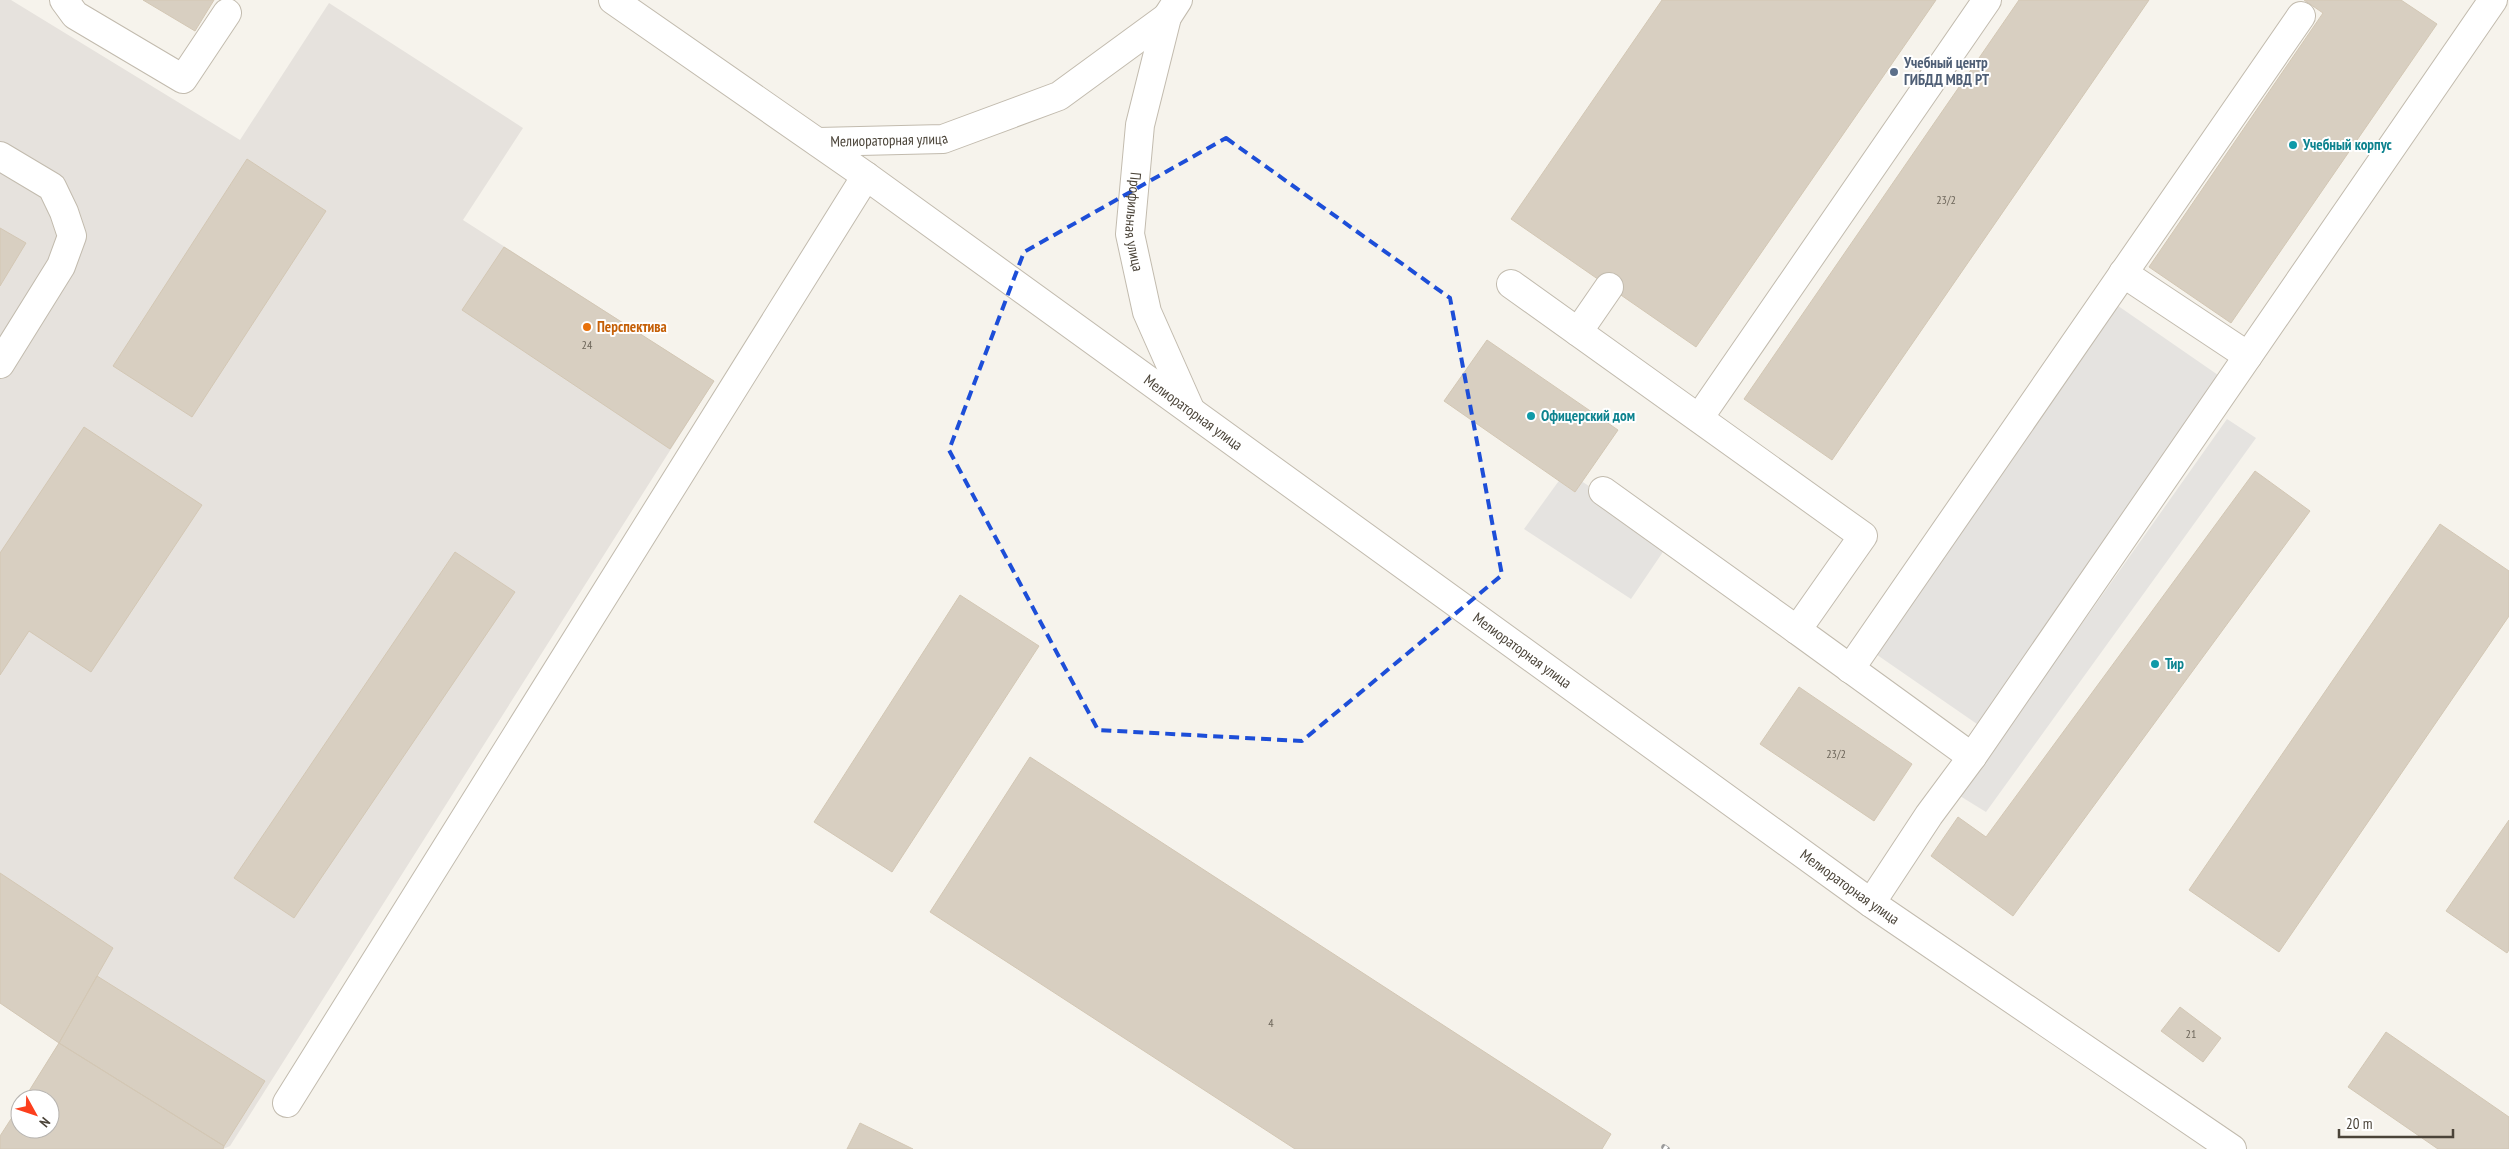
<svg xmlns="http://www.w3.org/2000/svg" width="2509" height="1149" viewBox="0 0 2509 1149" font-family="'PT Sans Narrow',sans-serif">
  <rect width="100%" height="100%" fill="#f6f3ec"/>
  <path fill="#e6e2dd" d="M0,0H11L240,140L329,3L523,128L463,220L714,381L230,1146L223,1149H0V1137L20,1129H50V1099H24L59,1043L0,1003Z"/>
  <path fill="#e5e3e0" d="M2111,301L2218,375L1977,724L1870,650Z
    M2227,419L2256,438L1986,812L1960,796Z
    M1566,471L1671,540L1631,599L1524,529Z"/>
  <path fill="#d8cfc1" stroke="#d3c7b4" d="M143,0H214L195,31Z
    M1662,0H1936L1696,347L1511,219Z
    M2019,0H2149L1832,460L1744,399Z
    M2304,0H2401L2437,24L2231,323L2149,267L2323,13Z
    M247,159L326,211L192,417L113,366Z
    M0,228L26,243L0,286Z
    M504,247L714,381L670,449L462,310Z
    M1487,340L1618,430L1575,492L1444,401Z
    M84,427L202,505L91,672L29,631L0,675V553Z
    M2255,471L2310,511L2013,916L1931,856L1958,817L1986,837Z
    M2440,524L2509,571V616L2279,952L2189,890Z
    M455,552L515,592L294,918L234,878Z
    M960,595L1039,646L892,872L814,822Z
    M1799,687L1912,764L1874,821L1760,744Z
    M1030,757L1611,1134L1602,1149H1295L930,912Z
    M2509,820V950L2507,953L2446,911Z
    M0,873L113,948L59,1043L0,1003Z
    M97,976L265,1081L224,1146L59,1043Z
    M2180,1007L2221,1038L2203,1062L2161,1031Z
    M2386,1032L2509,1117V1149H2438L2348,1087Z
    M59,1043L224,1146L223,1149H0V1136L20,1105V1129H50V1099H24Z
    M860,1123L913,1149H847Z"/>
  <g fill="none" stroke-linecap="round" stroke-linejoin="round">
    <defs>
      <g id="minor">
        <path d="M64,0L75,15L183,79L227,13"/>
        <path id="s1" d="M613,0L866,176L1871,903L2232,1149"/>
        <path id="s2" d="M1178,0L1167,17L1140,125L1130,234L1147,312L1190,409"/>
        <path id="s3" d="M818,142L943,139L1059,96L1167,17"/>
        <path d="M0,156L52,187L64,212L72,236L61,266L0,364"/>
        <path d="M2123,273L2248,356"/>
        <path d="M1511,284L1863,536L1797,630L1972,757"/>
        <path d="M1578,332L1609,287"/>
        <path d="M1699,418L1987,0"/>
        <path d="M1603,491L1797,630"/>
        <path d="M1850,669L2301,16"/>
        <path d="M1871,903L1929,815L1972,757L2493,0"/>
        <path d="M287,1103L866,176"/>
      </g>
    </defs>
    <use href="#minor" stroke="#c2bbae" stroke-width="30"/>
    <use href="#minor" stroke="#fff" stroke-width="28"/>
    <defs>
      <path id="rail" d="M1664,1147L1667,1149"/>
    </defs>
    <use href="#rail" stroke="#9a9a9a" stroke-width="5.5"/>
    <use href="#rail" stroke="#fff" stroke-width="4" stroke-dasharray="11" stroke-linecap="butt"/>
  </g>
  <path fill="none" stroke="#1d4ed8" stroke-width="4" stroke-dasharray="10 6" stroke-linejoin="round" d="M1226,138L1450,298L1502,575L1302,741L1098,730L949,450L1024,252Z"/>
  <circle fill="#5c6f8a" stroke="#fff" stroke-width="2" cx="1894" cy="72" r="5"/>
  <g fill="#0f9aa8" stroke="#fff" stroke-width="2">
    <circle cx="2293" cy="145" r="5"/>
    <circle cx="1531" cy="416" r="5"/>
    <circle cx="2155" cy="664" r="5"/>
  </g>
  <circle fill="#e8710a" stroke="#fff" stroke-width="2" cx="587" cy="327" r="5"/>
  <g text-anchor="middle" stroke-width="4" stroke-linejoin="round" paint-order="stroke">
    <g font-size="12" fill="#6e675b">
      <text x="1946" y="204">23/2</text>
      <text x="587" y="349">24</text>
      <text x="1836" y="758">23/2</text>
      <text x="1271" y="1027">4</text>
      <text x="2191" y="1038">21</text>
    </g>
    <g font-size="15" font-weight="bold" fill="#4e5e75" stroke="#fff" text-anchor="start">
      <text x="1904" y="68">Учебный центр<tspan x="1904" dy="17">ГИБДД МВД РТ</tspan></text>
    </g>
    <g font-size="15" fill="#4b4439" stroke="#fff">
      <text dy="5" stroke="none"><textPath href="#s3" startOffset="71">Мелиораторная улица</textPath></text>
      <text dy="5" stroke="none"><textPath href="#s2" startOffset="229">Профильная улица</textPath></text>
      <text dy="5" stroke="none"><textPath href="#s1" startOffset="712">Мелиораторная улица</textPath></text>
      <text dy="5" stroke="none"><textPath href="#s1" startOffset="1118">Мелиораторная улица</textPath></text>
      <text dy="5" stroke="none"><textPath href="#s1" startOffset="1522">Мелиораторная улица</textPath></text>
    </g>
    <g font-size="15" font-weight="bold" fill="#0d838f" stroke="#fff" text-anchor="start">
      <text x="2303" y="150">Учебный корпус</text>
      <text x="1541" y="421">Офицерский дом</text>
      <text x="2165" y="669">Тир</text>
    </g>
    <g font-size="15" font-weight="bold" fill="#c56008" stroke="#fff" text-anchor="start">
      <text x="597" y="332">Перспектива</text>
    </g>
  </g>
  <g transform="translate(35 1114) rotate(130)"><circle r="24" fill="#ffffff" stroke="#b7b4b0"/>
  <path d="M0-4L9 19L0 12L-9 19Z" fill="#fc3f1d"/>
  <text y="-8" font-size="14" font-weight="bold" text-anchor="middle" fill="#4b4439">N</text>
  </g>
  <path d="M2339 1129v8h114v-8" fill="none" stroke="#4b4439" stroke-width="2.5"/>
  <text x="2346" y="1129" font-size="15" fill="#4b4439" stroke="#ffffff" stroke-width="4" paint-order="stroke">20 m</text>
</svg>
